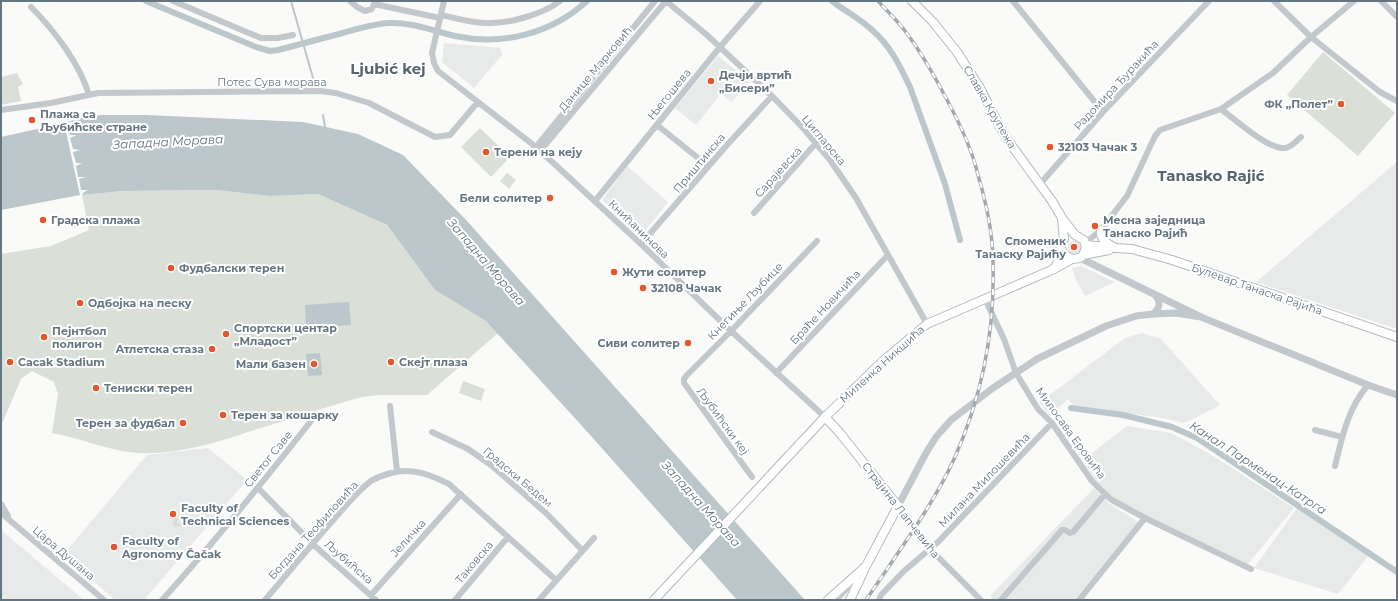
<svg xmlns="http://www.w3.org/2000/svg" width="1398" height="601" viewBox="0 0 1398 601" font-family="Montserrat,sans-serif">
  <rect width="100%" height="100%" fill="#fafaf8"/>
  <path fill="#e8e9e9" d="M444,43L500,48L502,55L474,88L442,62Z
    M718,56L749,81L732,102L721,94L696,125L675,108Z
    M1397,162V329L1256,282Z
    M627,166L668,202L641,236L602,200Z
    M1081,266L1115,282L1085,296L1076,280L1072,268Z
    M1142,333L1161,339L1220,405L1185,423L1163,418L1074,406L1068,399L1050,416L1039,402L1051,394L1125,338Z
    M1127,426L1171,433L1210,454L1294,508L1248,564L1148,517L1110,496L1095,479L1083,460Z
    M208,448L247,480L144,600H115L63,555L147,455Z
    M1094,488L1110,504L1138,522L1074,600H992L991,595Z
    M1297,508L1368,556L1338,594L1254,568Z
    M1,530L84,600H1Z"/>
  <path fill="#dadfd7" d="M1323,52L1395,113L1358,156L1287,95Z
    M17,73L23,84L18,87L21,101L1,105V77Z
    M480,128L510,157L491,177L461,147Z
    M507,173L516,180L509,189L500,181Z
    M217,190L270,196L318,194L387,225L435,290L486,321L498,333L427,395H379L362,397C325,407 288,420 251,431C215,443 177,455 138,453C108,451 81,438 52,433L58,394L54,382L32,371L21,379L1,426V254L51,246L89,230L82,195L122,191Z
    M1068 247a6 6 0 1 1 12 0a6 6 0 1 1-12 0Z
    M463,381L485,389L481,401L459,393Z
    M176,516L178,519L177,522L179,524L202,523L205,520V518H209L204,524L175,527L173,526V517Z"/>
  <path fill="#bbc7cb" d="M102,115H146L303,122L358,134L403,155L467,221L805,600H737L583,427L486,321L435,290L387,225L318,194L270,196L217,190L122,191L82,195L84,192L88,190H81L79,179L86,177H78L76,166L82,163H76L73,152L80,150L73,149L70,138L77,135H70L68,125L74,122H67L84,117Z
    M64,123L80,195L1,210V137Z
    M349,302L351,325L306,328L305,305Z
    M320,353L322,375L308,376L306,354Z"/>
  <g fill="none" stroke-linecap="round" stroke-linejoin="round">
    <path stroke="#bbc7cb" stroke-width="2" d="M291,1L315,85
      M323,115L325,128"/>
    <path stroke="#bbc7cb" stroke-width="6" d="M146,1L256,47L270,51L278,50C298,45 319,39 339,34C356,29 372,24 389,23C411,22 434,31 455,36C502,46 551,34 587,1
      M832,1C845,11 860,19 872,30C890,45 900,66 910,87L945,184L960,240
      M1071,408L1123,415L1172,427L1197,438L1397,572"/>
    <defs>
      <path id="secondary" d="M912,1L933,22L957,52L980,88L1000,127L1009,142L1052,201L1062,218L1075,235L1084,240L1086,248L1083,255
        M1101,230C1100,239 1106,243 1114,247
        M1086,245L1116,248L1132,249L1172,260L1397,337
        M1061,248L1063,254L1072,259L1080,258L1083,255L1109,250
        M1054,269L1059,260L1061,245L1064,239L1062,218
        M825,417L839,432L898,506L866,566L850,600
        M654,600L825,417L884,360L927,324L1054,269L1072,259
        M828,600L864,568"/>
    </defs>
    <use href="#secondary" stroke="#b3babf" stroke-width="10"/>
    <path stroke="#c3c8cc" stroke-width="4.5" d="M837,600L855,581"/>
    <path stroke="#c3c8cc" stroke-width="6" d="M173,1L261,38H278L293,35
      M350,1L357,7L365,11L372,9L374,4L440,18
      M444,1L432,53L434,63L438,71L536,147L574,182L641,244L731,331L825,417
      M666,1L707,35L772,96L804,129L830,160L856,198L927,324
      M1013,1L1103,112
      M1274,1L1311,37L1380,92L1397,101
      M1381,1L1397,17
      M31,7C54,30 80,64 89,95
      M441,15C456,18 471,23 487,23C508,24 544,14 560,1
      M1221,109C1234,119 1269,150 1285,148C1292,147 1296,141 1301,137
      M1,110L51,103L98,93L320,91L336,93L369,103L435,137L450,135L477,103
      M657,125L708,166
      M536,147L655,1
      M540,151L666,1
      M1040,184L1103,112L1209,1
      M595,201L720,47L760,1
      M754,213L816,143
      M1085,243L1100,231L1127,196L1155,136L1160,130L1221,109L1273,73L1311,37L1354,1
      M641,244L727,145L772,96
      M985,299L1004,339L1016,373L1038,409L1052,423L1092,481L1105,494L1112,500L1145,518L1251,569
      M776,373L888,255
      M390,406L397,471
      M1315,430L1342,437
      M432,432L468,449L491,465L547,514L582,550
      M1335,466C1342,437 1348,408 1368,385
      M752,477L684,383V379L687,375L731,331L817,241
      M258,488L317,548L376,600
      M1,504L8,516
      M898,506L930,549L981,600
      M1,513L104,600
      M371,595L461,494
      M162,600C214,543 263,482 311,421
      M265,600C288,573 311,545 335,518C346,506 357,491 371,481C377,477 384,475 391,473C411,467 431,475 449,484L556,580
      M455,600L508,537
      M539,600L594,538
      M879,600L881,595L904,571L938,542L1052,423
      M1001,600L1062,530H1065L1070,533L1073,532L1105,494
      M1079,600L1145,518"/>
    <path stroke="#c3c8cc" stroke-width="7" d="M1080,258L1201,317L1368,385L1397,395
      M1153,314C1160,308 1161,303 1156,296
      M898,506L926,453L936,437L951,420L993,388L1037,359L1106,326L1136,316L1153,314L1176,313L1201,317"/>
    <use href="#secondary" stroke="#fff" stroke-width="8"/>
    <defs>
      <path id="rail" d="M866,600C896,555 933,506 955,457C982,396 995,329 993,263C993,235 986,202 978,175C972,149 959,122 946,98C934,75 921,52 905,31C897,20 887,11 878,1"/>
    </defs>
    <use href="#rail" stroke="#a2aab0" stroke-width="3.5"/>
    <use href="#rail" stroke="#fff" stroke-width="2" stroke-dasharray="6" stroke-linecap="butt"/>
  </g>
  <g fill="#e4572e" stroke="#fff" stroke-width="1.5">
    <circle cx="711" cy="81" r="4"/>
    <circle cx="1341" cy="104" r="4"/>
    <circle cx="32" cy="120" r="4"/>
    <circle cx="1050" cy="147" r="4"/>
    <circle cx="486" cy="152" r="4"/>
    <circle cx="550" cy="198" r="4"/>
    <circle cx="43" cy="220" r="4"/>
    <circle cx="1095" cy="226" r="4"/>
    <circle cx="1074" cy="247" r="4"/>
    <circle cx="171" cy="268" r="4"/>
    <circle cx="614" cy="272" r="4"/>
    <circle cx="643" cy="288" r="4"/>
    <circle cx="80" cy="303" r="4"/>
    <circle cx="226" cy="334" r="4"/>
    <circle cx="44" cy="337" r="4"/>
    <circle cx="688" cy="343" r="4"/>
    <circle cx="212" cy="349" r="4"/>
    <circle cx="10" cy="362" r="4"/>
    <circle cx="391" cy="362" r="4"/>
    <circle cx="314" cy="364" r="4"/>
    <circle cx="96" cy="388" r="4"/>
    <circle cx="223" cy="415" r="4"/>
    <circle cx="183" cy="423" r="4"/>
    <circle cx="173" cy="514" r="4"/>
    <circle cx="114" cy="547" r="4"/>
  </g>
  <g text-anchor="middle" stroke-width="4" stroke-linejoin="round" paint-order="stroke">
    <g font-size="11" fill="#657683" stroke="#fff">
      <text transform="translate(595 69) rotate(-50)" y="4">Данице Марковић</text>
      <text x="272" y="86">Потес Сува морава</text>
      <text transform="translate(1116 85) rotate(-47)" y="4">Радомира Ђуракића</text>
      <text transform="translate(669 94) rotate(-51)" y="4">Његошева</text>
      <text transform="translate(990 107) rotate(60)" y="4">Славка Крупежа</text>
      <text transform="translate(824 140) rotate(50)" y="4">Цигларска</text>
      <text transform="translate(699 163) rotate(-50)" y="4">Приштинска</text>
      <text transform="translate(778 172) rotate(-48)" y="4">Сарајевска</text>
      <text transform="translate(639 229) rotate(44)" y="4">Книћанинова</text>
      <text transform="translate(1257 289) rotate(19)" y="4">Булевар Танаска Рајића</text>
      <text transform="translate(745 301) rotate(-46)" y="4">Кнегиње Љубице</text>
      <text transform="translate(825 307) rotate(-47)" y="4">Браће Новичића</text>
      <text transform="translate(882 364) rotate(-42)" y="4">Миленка Никшића</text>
      <text transform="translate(723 421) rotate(54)" y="4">Љубићски кеј</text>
      <text transform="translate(1071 433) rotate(54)" y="4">Милосава Еровића</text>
      <text transform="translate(268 459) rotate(-51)" y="4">Светог Саве</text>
      <text transform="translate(518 477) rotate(40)" y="4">Градски Бедем</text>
      <text transform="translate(984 480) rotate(-46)" y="4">Милана Милошевића</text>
      <text transform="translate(901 510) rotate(52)" y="4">Страјина Лапчевића</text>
      <text transform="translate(313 530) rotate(-48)" y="4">Богдана Теофиловића</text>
      <text transform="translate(408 538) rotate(-48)" y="4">Јеличка</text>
      <text transform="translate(64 553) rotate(40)" y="4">Цара Душана</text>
      <text transform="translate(349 562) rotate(41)" y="4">Љубићска</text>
      <text transform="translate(474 562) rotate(-50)" y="4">Таковска</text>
    </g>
    <g font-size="11" font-weight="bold" fill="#657683" stroke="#fff" text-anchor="start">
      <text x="719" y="79">Дечји вртић<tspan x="719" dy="13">„Бисери”</tspan></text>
      <text x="1333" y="108" text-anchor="end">ФК „Полет”</text>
      <text x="40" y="118">Плажа са<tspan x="40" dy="13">Љубићске стране</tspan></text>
      <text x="1058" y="151">32103 Чачак 3</text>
      <text x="494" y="156">Терени на кеју</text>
      <text x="542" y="202" text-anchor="end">Бели солитер</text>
      <text x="51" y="224">Градска плажа</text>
      <text x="1103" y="224">Месна заједница<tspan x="1103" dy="13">Танаско Рајић</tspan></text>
      <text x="1066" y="245" text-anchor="end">Споменик<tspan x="1066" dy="13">Танаску Рајићу</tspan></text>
      <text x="179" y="272">Фудбалски терен</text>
      <text x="622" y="276">Жути солитер</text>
      <text x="651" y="292">32108 Чачак</text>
      <text x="88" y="307">Одбојка на песку</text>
      <text x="234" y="332">Спортски центар<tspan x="234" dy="13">„Младост”</tspan></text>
      <text x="52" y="335">Пејнтбол<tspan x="52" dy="13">полигон</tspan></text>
      <text x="680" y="347" text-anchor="end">Сиви солитер</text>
      <text x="204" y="353" text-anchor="end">Атлетска стаза</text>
      <text x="18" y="366">Cacak Stadium</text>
      <text x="399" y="366">Скејт плаза</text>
      <text x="306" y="368" text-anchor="end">Мали базен</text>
      <text x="104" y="392">Тениски терен</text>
      <text x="231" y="419">Терен за кошарку</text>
      <text x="175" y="427" text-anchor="end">Терен за фудбал</text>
      <text x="181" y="512">Faculty of<tspan x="181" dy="13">Technical Sciences</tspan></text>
      <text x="122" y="545">Faculty of<tspan x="122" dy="13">Agronomy Čačak</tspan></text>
    </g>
    <g font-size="12" font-style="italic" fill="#60757c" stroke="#fff">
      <text transform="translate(168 142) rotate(-3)" y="4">Западна Морава</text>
      <text transform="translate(486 262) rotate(49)" y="4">Западна Морава</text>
      <text transform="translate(1258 468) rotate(33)" y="4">Канал Парменац-Катрга</text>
      <text transform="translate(701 504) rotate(48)" y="4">Западна Морава</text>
    </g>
    <g font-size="15" font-weight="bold" fill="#57646e" stroke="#fff">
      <text x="388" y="74">Ljubić kej</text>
      <text x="1211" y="181">Tanasko Rajić</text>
    </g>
  </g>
  <rect width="1398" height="601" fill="none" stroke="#657683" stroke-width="4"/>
</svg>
